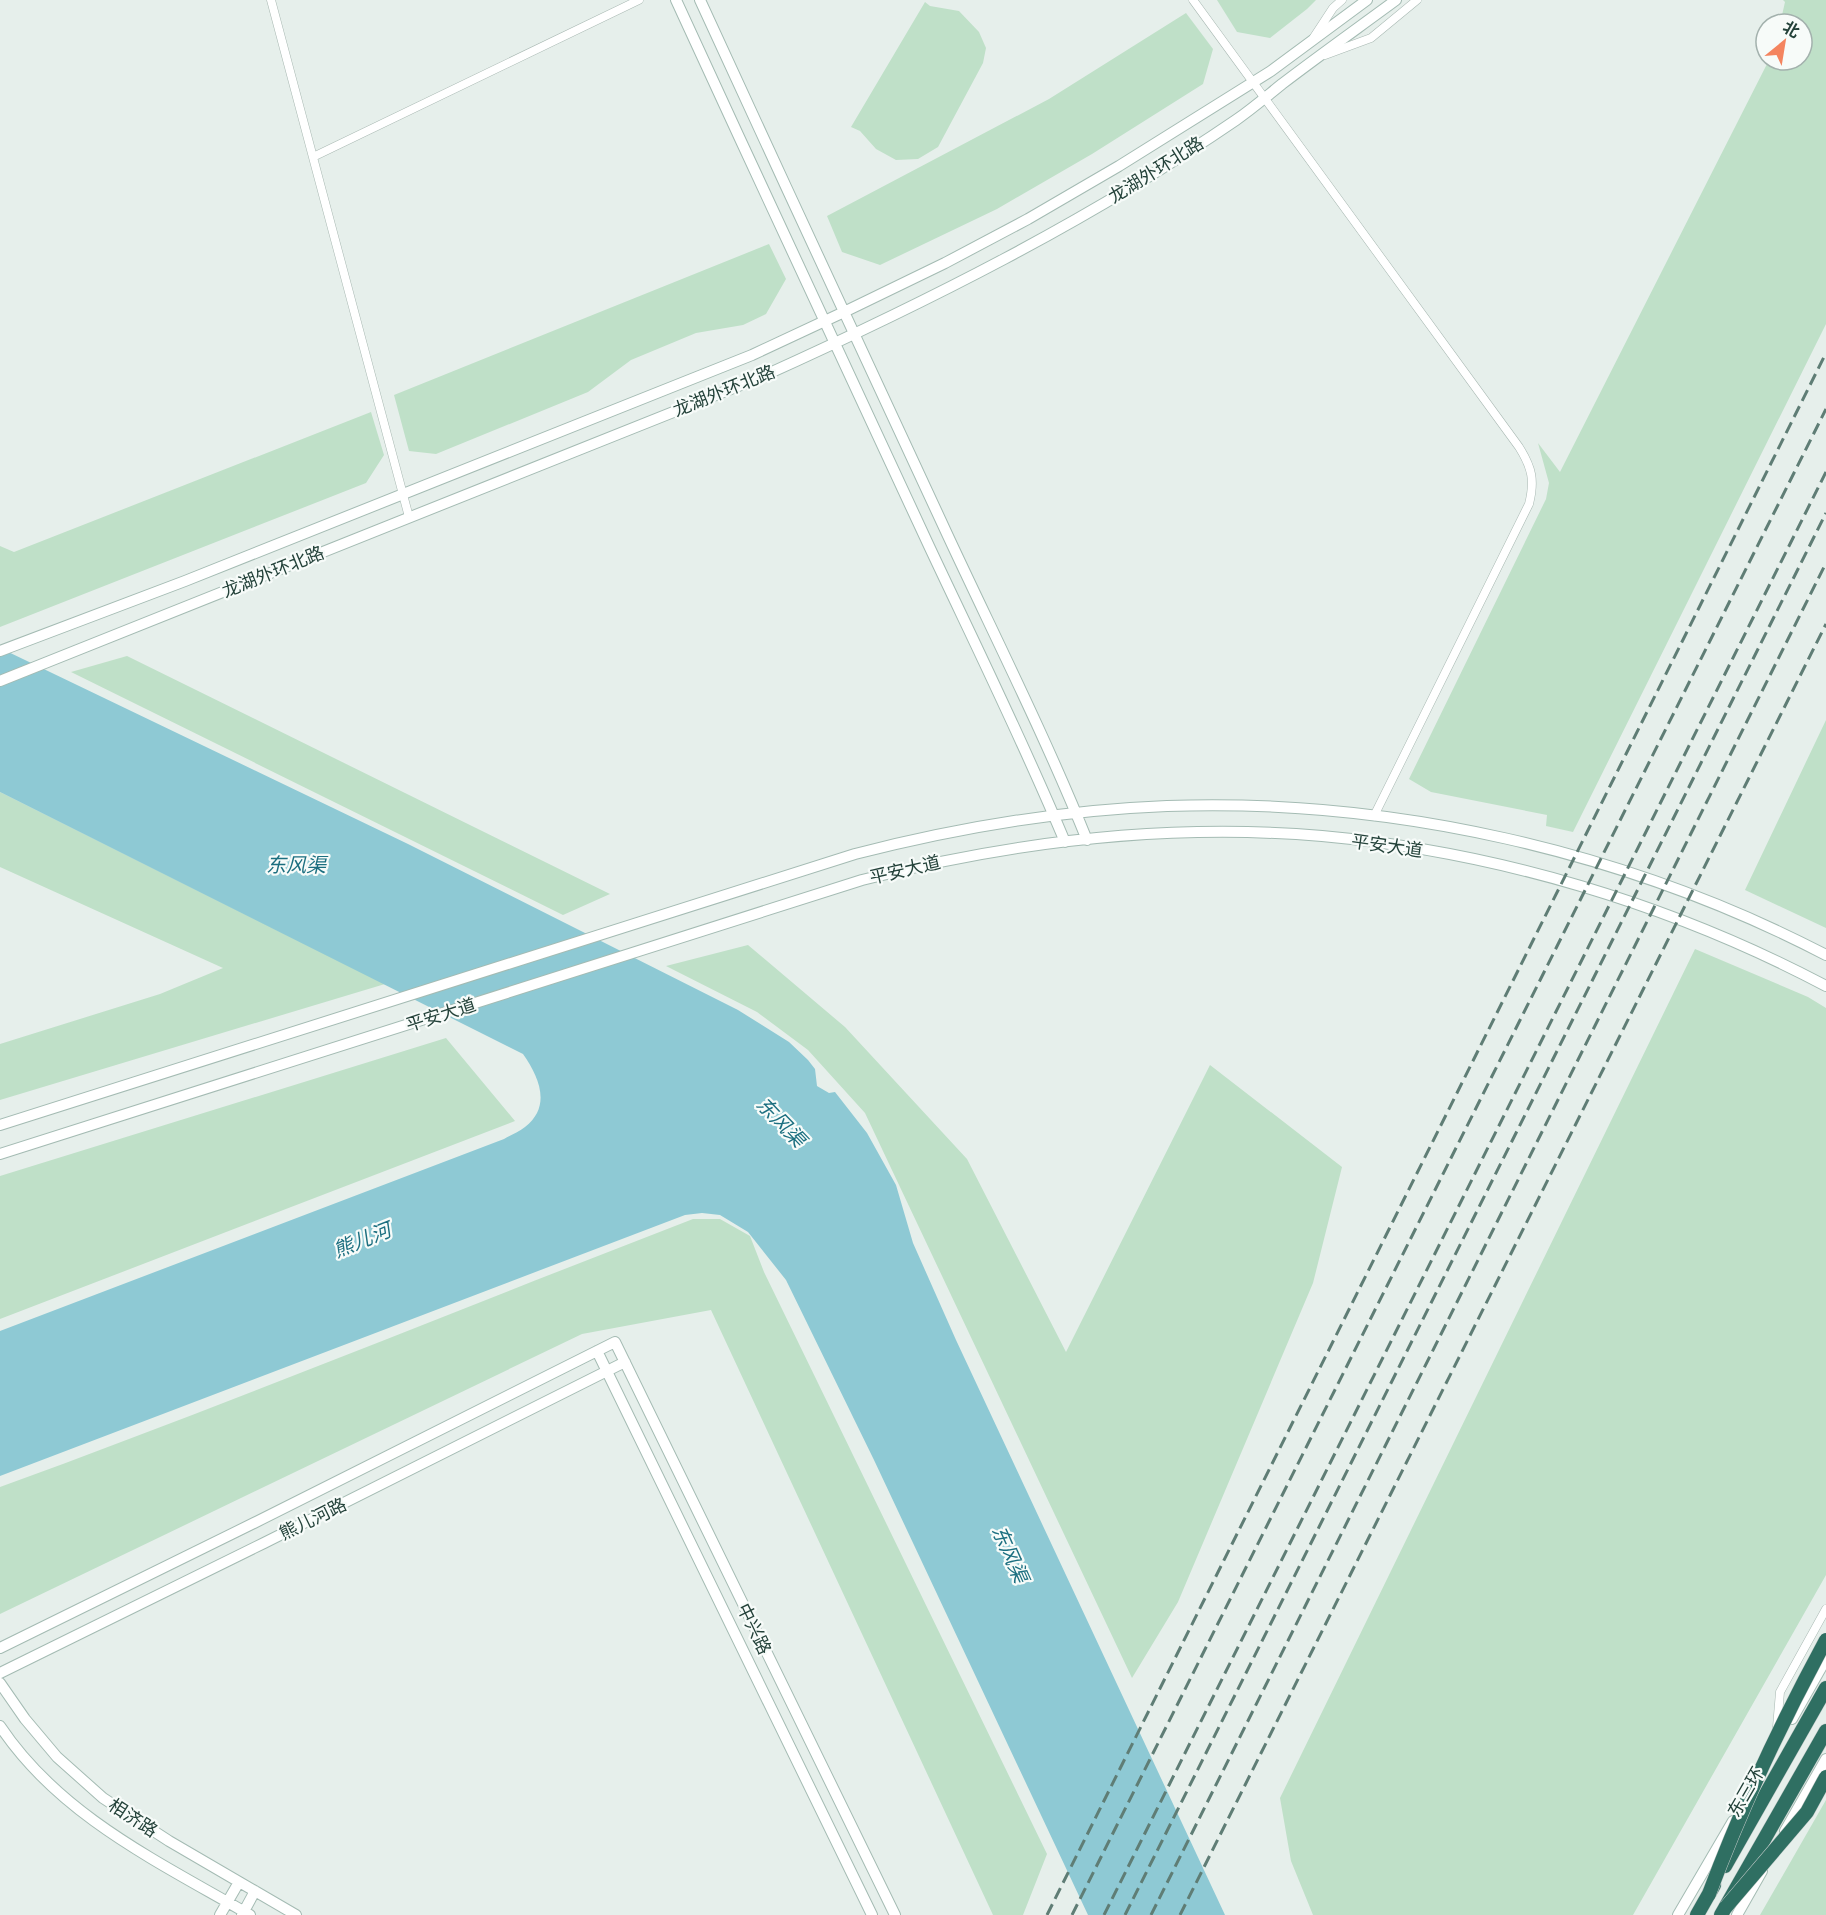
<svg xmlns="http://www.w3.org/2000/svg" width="1826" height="1915" viewBox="0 0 1826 1915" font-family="'Public Sans','Noto Sans SC',sans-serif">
  <rect width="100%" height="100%" fill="#e6efeb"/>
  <path fill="#bfe0c8" d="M1217,0H1316L1307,9L1270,38L1237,32Z
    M1783,0H1826V324L1573,832L1546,826L1547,815L1431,792L1409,779L1546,499L1549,483L1538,443L1560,472L1769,60H1802V24H1780L1785,2Z
    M925,2L930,6L959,11L979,32L986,48L983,63L938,147L918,159L896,160L876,149L860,131L851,127Z
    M1186,13L1213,49L1203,84L1092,154L997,209L880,265L842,252L827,216L1049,99Z
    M769,244L786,279L766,314L743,325L696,333L631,360L588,392L436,454L409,451L394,395Z
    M371,412L384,455L366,483L0,627V546L14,552Z
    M127,656L610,894L563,915L71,672Z
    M1826,720V928L1745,890Z
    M0,792L385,984L0,1100V1044L160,994L223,968L0,867Z
    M748,945L845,1027L967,1159L1066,1352L1210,1065L1342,1167L1313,1283L1178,1602L1132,1678L865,1113L808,1050L757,1012L666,966Z
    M1695,949L1808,997L1826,1008V1575L1633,1915H1313L1291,1861L1280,1798Z
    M446,1038L515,1121L0,1319V1176Z
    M693,1219H720L750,1236L764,1272L1047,1854L1023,1915H993L711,1310L582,1334L0,1614V1487C233,1402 462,1308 693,1219Z
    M1826,1800V1915H1760Z"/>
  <path fill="#8ec9d4" d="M0,648L408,844L738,1010L789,1042L808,1060L815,1069L817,1086L829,1093L835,1092L867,1133L896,1185L913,1243L956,1340L1225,1915H1088L874,1460L786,1280L748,1232L720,1215L702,1213L685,1215L0,1476V1331L504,1139C511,1135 519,1132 525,1127C552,1106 539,1077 523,1054L0,792Z"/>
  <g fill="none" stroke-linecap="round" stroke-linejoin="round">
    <defs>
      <path id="street" d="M271,0L409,517
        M1193,0L1519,447C1532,468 1535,480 1529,504L1374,816
        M1314,37L1333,8L1342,0
        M1325,55L1371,38L1417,0
        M313,157L639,0
        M1777,1727L1780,1692L1826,1609"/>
      <path id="secondary" d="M676,0C760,182 843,364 929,546C975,644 1023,741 1065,842
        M700,0C782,179 865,357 948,536C995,637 1045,736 1087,840
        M0,651L185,581L752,355L844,312L945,263L1028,219L1119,166L1271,71L1367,0
        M0,681L761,377C925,303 1087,222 1236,120C1252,109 1267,96 1282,84C1320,55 1358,28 1396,0
        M0,1125L855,854C956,828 1062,810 1167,806C1392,798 1626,851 1826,955
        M0,1154L862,880C1011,842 1168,823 1322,836C1497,852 1671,904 1826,986
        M597,1351L872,1915
        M0,1648L254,1523L615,1342L895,1915
        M0,1673L264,1543L625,1362
        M0,1683L25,1719L57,1757L103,1798L169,1841L296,1915
        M1792,1719L1826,1659
        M0,1726C60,1816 159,1862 250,1915
        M1785,1831L1826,1759
        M220,1915L239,1882
        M242,1915L255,1891
        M1678,1915L1733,1821
        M1737,1915L1762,1871"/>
      <path id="highway" d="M1725,1866L1826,1688
        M1697,1915L1714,1885
        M1721,1915L1826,1731"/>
    </defs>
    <use href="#street" stroke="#a8b8b2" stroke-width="9"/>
    <use href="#secondary" stroke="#a4bbb3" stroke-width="12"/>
    <use href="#highway" stroke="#c2cac8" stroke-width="15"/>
    <use href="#street" stroke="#fff" stroke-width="8"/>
    <use href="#secondary" stroke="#fff" stroke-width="10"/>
    <use href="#highway" stroke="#2f6f62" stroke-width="14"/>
    <path stroke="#5f7d75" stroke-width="3" stroke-dasharray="12 6" stroke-linecap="butt" d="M1047,1915L1826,353
      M1072,1915L1826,409
      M1104,1915L1826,472
      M1125,1915L1826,513
      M1151,1915L1826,563
      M1180,1915L1826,624"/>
    <defs>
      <path id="highway-bridge" d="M1709,1894C1742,1806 1781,1723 1826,1640
        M1726,1907L1807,1812L1826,1777"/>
    </defs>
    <use href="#highway-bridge" stroke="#c2cac8" stroke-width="15" stroke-linecap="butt"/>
    <use href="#highway-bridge" stroke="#2f6f62" stroke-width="14"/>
  </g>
  <g text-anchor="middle" stroke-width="4.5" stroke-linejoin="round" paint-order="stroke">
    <g font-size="18" fill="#24423a" stroke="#f7fbf9">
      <text transform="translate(1156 170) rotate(-32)" y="6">龙湖外环北路</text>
      <text transform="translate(724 391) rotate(-22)" y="6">龙湖外环北路</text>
      <text transform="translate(273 572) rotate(-22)" y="6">龙湖外环北路</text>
      <text transform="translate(1387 846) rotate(8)" y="6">平安大道</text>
      <text transform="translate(905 870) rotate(-13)" y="6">平安大道</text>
      <text transform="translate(441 1015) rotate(-18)" y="6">平安大道</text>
      <text transform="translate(313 1519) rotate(-26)" y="6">熊儿河路</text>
      <text transform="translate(754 1629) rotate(64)" y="6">中兴路</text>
      <text transform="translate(1746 1792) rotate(-60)" y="6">东三环</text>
      <text transform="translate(133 1818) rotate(33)" y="6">相济路</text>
    </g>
    <g font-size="20" font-style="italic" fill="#1c6f80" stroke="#f7fbf9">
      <text x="296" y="872">东风渠</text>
      <text transform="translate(781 1122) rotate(46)" y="7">东风渠</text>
      <text transform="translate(362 1240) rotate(-22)" y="7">熊儿河</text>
      <text transform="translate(1010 1554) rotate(66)" y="7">东风渠</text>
    </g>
  </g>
  <g transform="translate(1784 42) rotate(30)"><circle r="28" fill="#f7fbf9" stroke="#a3b1ad" stroke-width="1.5"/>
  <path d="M0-4.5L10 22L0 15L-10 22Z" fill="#f4845f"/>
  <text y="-9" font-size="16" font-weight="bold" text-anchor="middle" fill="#24423a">北</text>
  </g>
</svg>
